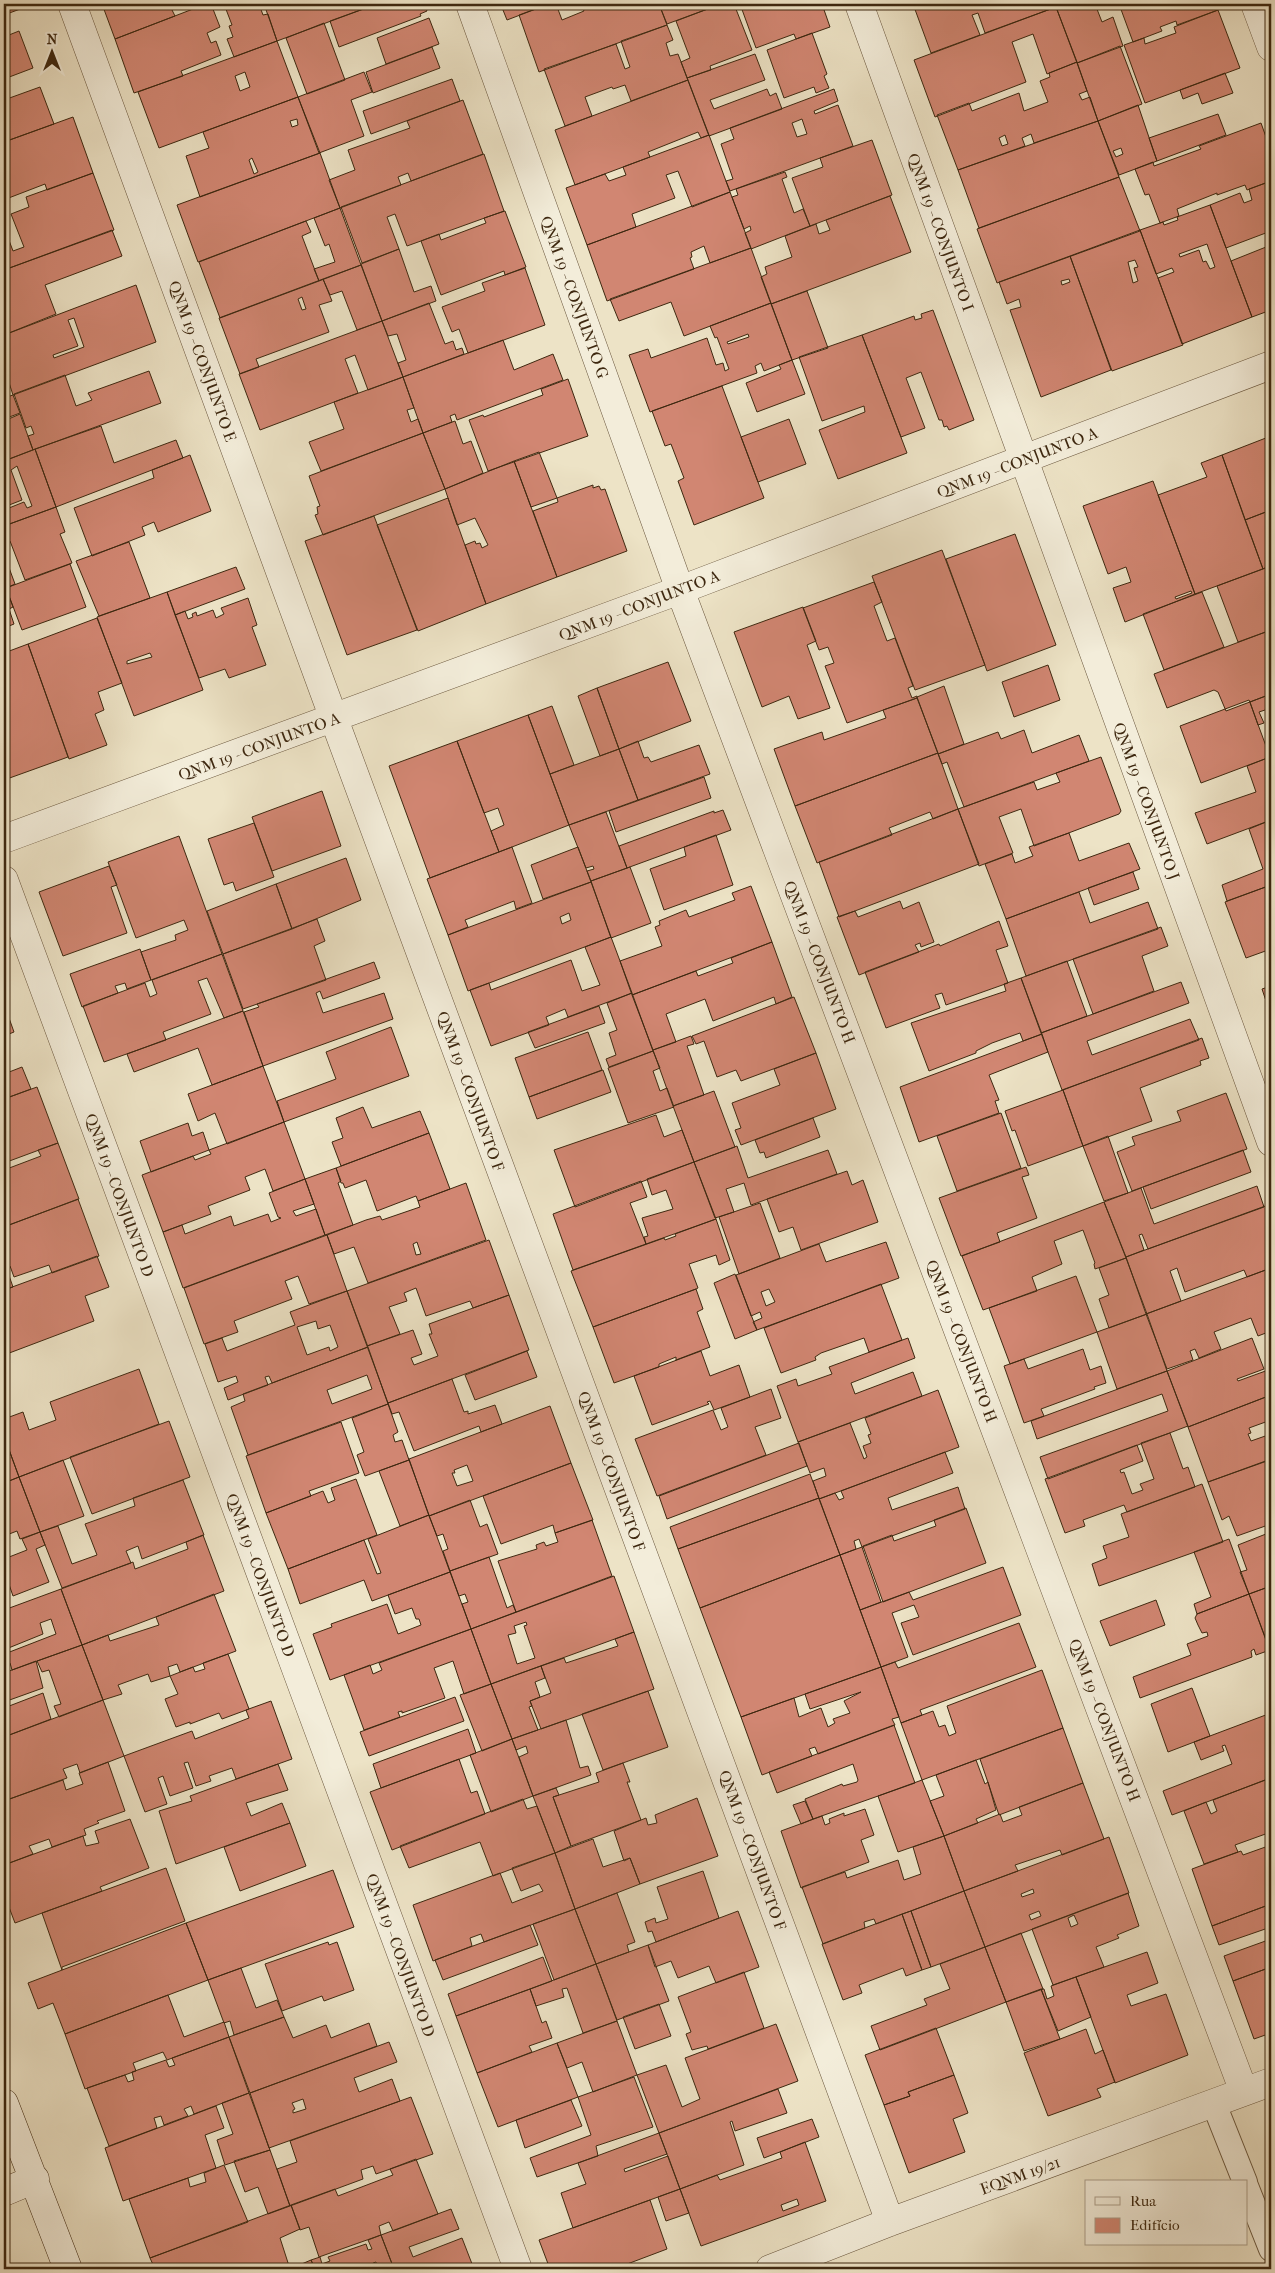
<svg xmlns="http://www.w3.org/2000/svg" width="1275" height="2273" viewBox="0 0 1275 2273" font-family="'IM FELL French Canon',serif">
  <rect width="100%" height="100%" fill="#ede3c6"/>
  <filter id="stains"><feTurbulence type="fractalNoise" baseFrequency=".004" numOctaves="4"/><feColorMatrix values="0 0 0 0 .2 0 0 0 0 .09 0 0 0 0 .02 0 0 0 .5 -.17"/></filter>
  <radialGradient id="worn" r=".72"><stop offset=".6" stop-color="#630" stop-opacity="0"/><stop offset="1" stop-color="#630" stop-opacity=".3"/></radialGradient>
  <path fill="#d18672" stroke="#3e2810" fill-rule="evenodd" d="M4,4H31V5L4,15Z
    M102,4H189L172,10L175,16L115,39Z
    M206,4H211L220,27L207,33L211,43L216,41L221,55L181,71L183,76L134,93L115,39Z
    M224,4H264L265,6L260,7L263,15L268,14L277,41L234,57L227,39L233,37L229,26L232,25Z
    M264,4L332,5L377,4L277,41Z
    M377,4H424L427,11L420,14L421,16L339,47L330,21Z
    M506,4H549L507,20L501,5Z
    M549,4H556L562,20L584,11L581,4H659L667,25L539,72L519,15Z
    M659,4H721L667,24Z
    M721,4H734L752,50L710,66L711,70L687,78L681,62L690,58L676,21Z
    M740,4H822L830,27L796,39L794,34L756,48Z
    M913,4H1055L1056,7L985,33L978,13L972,15L980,35L931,53Z
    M1063,4H1095L1102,22L1113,17L1123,46L1077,63L1056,7Z
    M1119,4H1216L1218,10L1177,25L1176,21L1160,27L1162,31L1133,42Z
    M1056,7L1077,62L1047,74L1033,34L1012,42L1026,82L935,117L914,60Z
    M1218,10L1240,68L1145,103L1124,45L1144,38L1145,44L1176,33L1174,27Z
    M429,18L439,44L386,64L377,38Z
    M324,23L345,80L307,94L286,38Z
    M667,25L673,40L666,43L670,56L678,54L688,80L631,101L625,85L613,89L612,87L585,97L592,116L565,126L544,69L616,44L625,69L630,67L621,41Z
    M19,31L33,68L4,79V37Z
    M812,33L827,74L824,76L829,88L816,93L814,87L784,98L767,50Z
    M277,41L298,97L159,148L138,92ZM245,72L250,87L240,91L235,76Z
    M1120,46L1142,104L1098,121L1077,63Z
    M432,47L440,68L373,93L366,72Z
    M755,54L765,80L710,100L714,109L767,89L770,96L776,93L782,109L709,136L687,78Z
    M1077,62L1087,91L1079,94L1082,100L1090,97L1098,121L1034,143L1031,134L1022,138L1025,146L958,170L937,115L969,103L972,111L1019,93L1024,111L1048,102L1040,81L1050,77L1049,73ZM1005,135L1008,144L1002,146L999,138Z
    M364,72L372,92L351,100L364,136L319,153L298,97Z
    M1225,73L1233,93L1202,104L1198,93L1183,99L1180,90Z
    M452,79L460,101L371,134L363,111Z
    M688,80L709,135L701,138L698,132L648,152L650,157L575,185L555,130Z
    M40,87L54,124L4,142V100Z
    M834,89L838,101L814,111L815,114L838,105L853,146L730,191L726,181L733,179L721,144L734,139L730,128ZM802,119L807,134L797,137L792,123Z
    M298,97L320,153L200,197L186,156L209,148L203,132ZM297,119L298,125L292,127L290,121ZM252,158L258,172L254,174L249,160Z
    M463,100L483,154L411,181L408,173L398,177L401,185L340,208L329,180L355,170L348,150L410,128L407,121Z
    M1138,105L1157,161L1119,175L1098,121ZM1121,148L1123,154L1116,157L1113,151Z
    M1218,114L1226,135L1157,161L1149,138Z
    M73,117L93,173L47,190L45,184L6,199L4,193V142Z
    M1098,121L1119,177L979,228L958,170Z
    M1261,123L1271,151V181L1247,190L1245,185L1217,195V193L1177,209L1179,216L1160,223L1149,194L1145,195L1135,169L1153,162L1154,166L1201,149L1199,146Z
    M709,135L730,192L692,207L678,171L666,175L675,198L632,214L636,227L587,245L566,188L605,174L609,181L626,175L623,167Z
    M872,140L892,195L810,226L792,178L823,167L820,158Z
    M320,153L340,208L198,262L177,205Z
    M484,154L504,211L407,246L395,214L387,217L399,249L362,263L341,207Z
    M785,172L787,177L782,179L794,213L803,209L810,226L751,249L745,233L751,230L750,226L744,229L732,197L738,195L736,189Z
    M93,173L114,230L4,270V227L13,251L24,247L11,214L29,207L26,197Z
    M1119,177L1140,231L997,283L977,229Z
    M1271,181V231L1226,248L1210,205L1240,193L1244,203L1252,200L1249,189Z
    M730,192L751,248L710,263L704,246L691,252L692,257L690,258L694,269L607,301L587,245Z
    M890,196L911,252L771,304L761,277L767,274L765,267L792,257L785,236L816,224L819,234L830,230L826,220Z
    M1210,205L1252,317L1182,344L1158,278L1174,272L1172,268L1156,274L1140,230L1163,222L1164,225L1178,220L1177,217ZM1207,244L1215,267L1210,269L1206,261L1203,262L1199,250L1180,257L1179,254Z
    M340,208L361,265L319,281L314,269L335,262L329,244L325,246L314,218Z
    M505,211L526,267L505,275L504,271L441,295L421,241L439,234L441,240L486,223L484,218Z
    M306,221L311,232L302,236L319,281L220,318L199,262Z
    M112,230L122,256L45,285L56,314L4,335V270Z
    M1140,230L1183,345L1112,371L1070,256ZM1135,260L1138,267L1134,268L1138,281L1133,283L1128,262Z
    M1271,245V310L1252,317L1231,261Z
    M751,248L771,303L684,336L671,302L619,321L610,299Z
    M399,249L414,292L431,286L436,301L382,321L361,264Z
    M1070,256L1111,370L1041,397L1010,310L1021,307L1019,299L1007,304L999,282ZM1069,279L1070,282L1062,285L1061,281Z
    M361,265L382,321L357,330L342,291L330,295L323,279Z
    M525,268L545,325L468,353L459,329L452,332L442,307L485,291L482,283Z
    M323,279L332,301L319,305L329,332L256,359L259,367L240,374L219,318ZM302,297L306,309L302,310L298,299Z
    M136,285L156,342L13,395L4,367V335ZM74,318L84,347L54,358L53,355L78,346L68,320Z
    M807,291L828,348L792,360L771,304Z
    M429,303L445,344L453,341L456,350L462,348L464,354L403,377L398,363L406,360L397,334L388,336L382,321Z
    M771,303L792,360L764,371L761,363L755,366L757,373L650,412L629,355L648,349L651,358L707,338L716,365L723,363L725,371L729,369L717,337L715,338L710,326ZM748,334L749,337L728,344L727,342Z
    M933,310L974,420L949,430L947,426L944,427L942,420H939L921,372L906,378L925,428L901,437L862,335L914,316L915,320L922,318L921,314Z
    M382,321L403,377L368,390L355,355L345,359L358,393L260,430L239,374Z
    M862,335L907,453L838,479L819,430L865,412L864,406L822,421L799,357Z
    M503,340L514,370L553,354L563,380L457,420L455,414L450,416L452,422L423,433L403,377Z
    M792,360L805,394L757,412L746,383L781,369L779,365Z
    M149,371L161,403L33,450L28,436L34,434L31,426L26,428L14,394L65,375L76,406L92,400L88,393Z
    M403,377L414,408L407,410L411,422L418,419L423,433L321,471L309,442L344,429L334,402Z
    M568,379L588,436L488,471L469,420L483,415L484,417L543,395L541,389Z
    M722,386L764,498L694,525L678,481L684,478L671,444L665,446L652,411Z
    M13,395L20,413L4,419V398Z
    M20,414L33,450L4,461V421Z
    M789,419L806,464L758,482L741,437Z
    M455,421L463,444L471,441L483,473L445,489L423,433Z
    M101,426L114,463L176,440L183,458L56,507L35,449Z
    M423,433L445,489L323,535L315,515L318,514L317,507L320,506L309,476Z
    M1271,436V510L1245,520L1222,455Z
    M35,449L56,507L4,526V510L24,502L27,508L32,506L17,466L11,470L22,500L4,507V461Z
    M539,452L557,498L531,507L514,461Z
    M190,455L211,511L158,532L154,522L142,527L145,535L92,556L74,508L154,478L152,470Z
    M1222,455L1263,569L1195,594L1158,495L1207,477L1201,463Z
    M514,461L557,577L486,604L465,545L475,541L476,544L480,543L482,548L488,545L475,518L457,525L445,489Z
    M1153,481L1195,594L1125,622L1113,588L1131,582L1126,567L1108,574L1083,506ZM1191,591L1192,593L1176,599L1175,597Z
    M593,485V488L599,486L601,490L605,489L627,551L557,577L533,511L558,502L557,498Z
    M448,498L486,604L418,631L377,525Z
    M56,507L65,532L60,534L72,563L25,580L10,541L4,544V526Z
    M1271,510V565L1263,569L1245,520Z
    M374,516L417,630L347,655L305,541Z
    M1015,534L1056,645L987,671L946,559Z
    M129,542L150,598L99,616L76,561Z
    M942,550L985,665L915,690L872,576Z
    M70,564L86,607L22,630L6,588Z
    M8,565L15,584L4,589V567Z
    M1271,565V586L1265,568Z
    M236,567L245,589L175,615L167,592Z
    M1265,568L1271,586V630L1238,642L1217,586Z
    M874,582L882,602L874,606L887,641L895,638L913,686L908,688L912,698L917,696V698L847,723L825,666L834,663L828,647L819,650L803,608Z
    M6,588L13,607L9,609L14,624L4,628V589Z
    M167,592L203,690L134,716L97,617ZM150,653L152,657L127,664V661Z
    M1202,592L1224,647L1164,670L1143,614Z
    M248,598L257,625L252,627L266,665L229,678L225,669L199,678L175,615L185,611L188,619L193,617L192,614L196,612L197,616L213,610L216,618L224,614L221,608Z
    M803,607L816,641L807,645L830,708L798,719L789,696L762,707L734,632Z
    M97,618L122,683L98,692L104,710L95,714L107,745L69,759L28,644Z
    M1271,630V694L1226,711L1218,692L1214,690L1167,708L1154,674Z
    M28,644L68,757L4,780V653Z
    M668,662L691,721L619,749L597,688Z
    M1048,665L1060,700L1014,717L1002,682Z
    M944,686L964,744L938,754L917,697Z
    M597,688L619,749L600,756L578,696Z
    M1271,694V708L1259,712L1264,723L1258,725L1250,702Z
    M917,698L938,753L795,806L774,749L822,732L824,740L886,718L883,710Z
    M1249,700L1270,757L1201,783L1180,726Z
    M552,706L574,765L550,774L528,715Z
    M528,715L569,825L499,852L491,831L504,825L498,808L484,813L457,741Z
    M1024,730L1032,753L1079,735L1089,761L964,807L947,762L942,764L938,754L998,732L1001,739Z
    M457,741L499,852L430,878L389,766Z
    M638,741L644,758L648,757L651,762L699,745L710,774L638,800L619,749Z
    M619,749L638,800L569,825L550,774Z
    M938,753L958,809L933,819L930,812L889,828L892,835L817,863L795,806Z
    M1101,757L1121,811L1119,814L1034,846L1021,809L999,817L1013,853L979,866L958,809L1034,782L1037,790L1060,782L1056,773Z
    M1270,757L1271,820L1207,844L1195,813L1256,792L1247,766Z
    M704,777L711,798L616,832L609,811Z
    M322,791L341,846L272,871L252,817Z
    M958,809L979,864L839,917L819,862Z
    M723,810L731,830L627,868L619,846L714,811V813Z
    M606,812L627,868L591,881L587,871L594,869L593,866L586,868L569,825Z
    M1271,820V885L1227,901L1222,885L1263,869L1249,829Z
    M254,823L274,877L236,891L233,882L224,885L208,839Z
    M1069,833L1079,861L1129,843L1140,869L1006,919L985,864L1012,854L1015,863L1033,856L1029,847Z
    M716,835L733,885L664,910L650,869L686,856L684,847Z
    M179,836L222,954L151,980L141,952L176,940L175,935L188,930L184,920L136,938L108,862Z
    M512,847L532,903L516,909L514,901L465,920L468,927L448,935L427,879Z
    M578,847L591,882L543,899L531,865Z
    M346,858L361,900L292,929L276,884Z
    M109,866L117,885L111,887L127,933L63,956L39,892Z
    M630,867L651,923L611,938L591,881Z
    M1133,872L1139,889L1094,905L1088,888Z
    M591,882L611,937L468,991L448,935ZM569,913L571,920L562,924L560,917Z
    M276,884L292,929L223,954L207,911Z
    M1271,885V949L1246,958L1225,902Z
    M751,886L772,942L632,995L620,961L662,946L655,927L660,925L659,921L686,910L689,917L735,900L732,893Z
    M1079,892L1090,923L1148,902L1158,929L1026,976L1006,919Z
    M900,901L903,909L919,902L934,942L921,947L920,943L915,945L919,952L859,975L837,917L855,911L858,917Z
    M317,919L325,941L314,946L326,980L243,1009L223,954Z
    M999,921L1008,946L996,950L1008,983L946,1005L942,993L935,995L940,1008L886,1028L865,972L939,944L940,946Z
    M1161,927L1168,946L1142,956L1154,991L1093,1014L1073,959Z
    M611,937L632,993L568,1017L565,1009L546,1017L549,1025L491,1046L470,990L489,983L491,990L571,960L582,991L600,985L585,947Z
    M772,942L792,997L776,1004L774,997L713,1021L705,999L666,1014L676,1042L653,1050L632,995L696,971L698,976L733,963L731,958Z
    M140,949L151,980L127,989L125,983L115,986L118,993L82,1007L70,974Z
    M222,954L243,1011L224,1018L207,978L198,981L211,1014L163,1032L166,1040L104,1062L83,1006L145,983L150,997L157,994L152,980Z
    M1067,961L1087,1016L1041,1033L1021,978Z
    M374,962L380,978L323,999L320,991L316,993L323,1013L384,993L393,1019L263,1066L244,1012L259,1007L257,1004Z
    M1021,978L1042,1034L1023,1041L1020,1033L992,1043L976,1051V1053L929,1071L911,1023L1006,991L1004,984Z
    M1181,982L1189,1003L1087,1041L1092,1055L1190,1019L1199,1040L1062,1090L1041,1033Z
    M1271,986V1012L1270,1013L1262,989Z
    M632,993L653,1051L609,1067L606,1059L616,1055L609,1033L617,1030L607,1003Z
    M794,997L816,1053L741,1081L736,1070L717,1077L704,1041L696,1044L692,1036Z
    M4,1004L14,1032L4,1036Z
    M599,1006L605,1023L535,1048L528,1032Z
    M243,1011L263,1066L212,1085L198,1048L134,1072L127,1054Z
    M391,1027L409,1076L284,1122L277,1101L336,1079L326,1052Z
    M588,1032L602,1070L529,1097L515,1058Z
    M1042,1034L1048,1052L989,1075L999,1100L995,1101L999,1113L919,1142L900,1087Z
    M691,1036L694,1044L687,1046L704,1095L673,1106L653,1050Z
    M1202,1038L1209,1058L1200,1061L1201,1065L1140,1088L1152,1121L1083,1146L1063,1090Z
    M653,1051L660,1068L653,1071L660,1091L667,1088L674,1107L628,1123L608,1068Z
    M816,1053L836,1109L741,1145L735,1130L741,1128L732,1103L780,1085L774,1069Z
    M263,1066L284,1122L227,1144L215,1113L198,1121L188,1094Z
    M22,1067L31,1089L4,1099V1074Z
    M603,1070L611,1092L537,1119L529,1097Z
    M37,1087L58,1143L4,1163V1099Z
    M1063,1090L1083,1146L1028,1166L1015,1130L1012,1131L1005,1111Z
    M714,1091L735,1147L694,1162L673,1106Z
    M1226,1093L1247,1149L1132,1191L1117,1152L1135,1145L1132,1137L1181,1121L1177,1111Z
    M363,1107L372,1128L420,1111L429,1133L341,1166L332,1142L343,1138L336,1118Z
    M1001,1113L1021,1168L957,1191L937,1136Z
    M656,1115L664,1137L682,1130L694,1162L575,1207L554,1150Z
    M813,1118L820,1137L766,1158L764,1152L760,1153L755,1140Z
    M284,1122L305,1179L273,1191L265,1169L245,1177L250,1190L208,1206L211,1214L163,1232L142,1175L193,1156L195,1160L211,1154L209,1150Z
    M188,1123L192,1136L203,1132L209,1150L151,1172L140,1141Z
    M429,1133L450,1189L418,1201L416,1196L377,1211L366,1180L345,1188L343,1183H341L336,1168Z
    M1108,1136L1128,1193L1104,1201L1083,1146Z
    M58,1143L79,1199L6,1226L4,1220V1170L41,1156L38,1150Z
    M737,1146L748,1178L828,1150L837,1174L751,1205L744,1183L726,1189L734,1212L715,1218L694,1162Z
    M1243,1150L1251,1172L1151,1209L1143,1187Z
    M694,1162L716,1219L646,1244L644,1237L648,1236L642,1218L673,1209L666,1190L652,1195L647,1179Z
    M1026,1167L1029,1175L1022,1177L1037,1218L997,1233L1000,1242L961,1256L939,1198Z
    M336,1168L341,1181L338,1183L353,1225L325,1235L305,1179Z
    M847,1171L852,1185L863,1180L878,1222L801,1250L793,1227L779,1232L767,1199Z
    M305,1179L314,1204L293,1211L296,1216L316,1209L325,1235L183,1288L163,1232L182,1225L185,1234L231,1216L234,1226L268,1214L271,1222L281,1218L278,1217L269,1193Z
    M641,1181L647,1197L630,1203L646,1244L573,1270L553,1214Z
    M466,1183L486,1240L368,1283L354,1247L334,1254L327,1235L366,1220L380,1216L382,1220L420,1207L418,1201ZM417,1242L421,1254L416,1255L413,1244Z
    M1257,1186L1264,1207L1148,1249L1142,1234L1139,1235L1144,1250L1126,1257L1104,1202L1141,1188L1154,1224Z
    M78,1199L99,1256L52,1273L49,1265L14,1277L10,1266L6,1267L13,1287L4,1290V1264L8,1262L4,1250V1227Z
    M1104,1202L1126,1258L1095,1269L1094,1264L1095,1263L1083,1230L1054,1241L1062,1264L1032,1277L1037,1291L983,1310L962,1256Z
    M760,1203L780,1258L739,1274L719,1217Z
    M1268,1205L1271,1212V1268L1247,1277L1244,1270L1185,1292L1177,1268L1170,1271L1181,1301L1146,1314L1126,1257Z
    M716,1219L730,1260L719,1265L716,1255L689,1264L698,1288L696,1289L593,1327L571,1271L664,1238L665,1240L676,1236L675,1234Z
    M327,1235L347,1291L309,1304L298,1276L285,1281L292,1299L234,1321L238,1332L204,1344L184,1288Z
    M489,1240L509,1295L473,1308L470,1301L426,1316L416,1288L404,1293L407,1301L389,1307L400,1334L367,1346L347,1291Z
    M886,1242L899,1278L757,1330L753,1322L762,1318L760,1312L751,1316L736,1275L819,1244L826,1262ZM769,1289L775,1302L766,1306L761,1292Z
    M97,1256L109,1287L85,1296L94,1321L4,1355V1290Z
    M1126,1258L1147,1314L1109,1328L1099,1299L1109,1295L1099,1268Z
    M1271,1268V1331L1258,1336L1251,1318L1214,1332L1221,1349L1199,1358L1195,1349L1190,1351L1193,1360L1167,1369L1146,1314Z
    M735,1274L757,1330L735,1339L714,1283Z
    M1076,1276L1097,1332L1010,1364L989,1308Z
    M881,1284L902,1340L869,1352L864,1338L821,1353L815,1357L816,1360L781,1373L764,1328Z
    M696,1289L703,1309L697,1312L710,1347L676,1360V1357L659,1364V1367L614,1383L593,1327Z
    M347,1291L368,1347L272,1383L269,1376L265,1377L268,1385L228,1400L224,1388L238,1382L236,1376L218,1382L205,1344L222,1338L227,1351L295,1325L290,1312ZM316,1321L318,1329L330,1325L338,1347L330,1351L329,1347L307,1355L297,1327Z
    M509,1295L529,1350L388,1403L367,1346L413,1330L422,1354L411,1358L414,1365L438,1356L429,1334H432L429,1324Z
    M1147,1314L1167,1371L1117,1389L1097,1332Z
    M908,1338L915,1358L851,1383L855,1394L913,1372L922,1396L798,1442L777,1386L796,1379L798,1386L832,1374L829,1367Z
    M1252,1338L1264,1369L1237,1379L1238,1381L1271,1369V1395L1188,1427L1167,1371Z
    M368,1347L388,1404L248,1455L231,1407L245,1401L243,1394ZM367,1375L372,1389L332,1404L327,1390Z
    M1083,1349L1090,1370L1101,1366L1106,1383L1094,1387L1095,1389L1041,1409L1044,1416L1024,1423L1004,1366L1024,1359L1028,1369Z
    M527,1351L537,1377L475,1400L465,1375Z
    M701,1351L710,1376L739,1365L750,1397L714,1410L710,1401L707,1402L709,1404L652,1425L634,1376Z
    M139,1369L159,1424L19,1477L4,1436V1419L23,1412L29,1430L56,1420L50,1402Z
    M1167,1371L1188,1426L1048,1479L1040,1457L1168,1411L1162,1394L1037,1439L1031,1421Z
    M452,1379L464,1412L468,1411V1414L495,1405L502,1424L481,1432L479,1426L414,1451L399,1412L392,1414L388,1403Z
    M771,1389L781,1418L755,1427L766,1455L657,1496L635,1439L713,1410L721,1430L728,1427L721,1408Z
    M938,1390L959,1447L819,1499L813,1481L826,1476L824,1468L810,1473L798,1442L850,1423L864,1459L867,1457L863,1446L871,1443L868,1435L871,1434L865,1418Z
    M1271,1395V1420L1249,1428L1251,1433L1248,1434L1251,1441L1271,1434V1459L1208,1482L1188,1427Z
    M388,1404L398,1432L393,1435L395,1442L402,1440L409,1460L365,1476L357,1455L364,1452L352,1418Z
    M550,1406L571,1463L429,1516L409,1459ZM467,1465L473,1481L457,1486L452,1473H455L454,1470Z
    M169,1421L190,1477L92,1514L70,1457Z
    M341,1422L359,1473L309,1491L311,1496L266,1513L246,1456Z
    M1170,1433L1183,1469L1188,1467L1195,1487L1127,1512L1124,1505L1083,1520L1085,1526L1065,1533L1045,1479L1137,1445L1143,1461L1120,1470L1121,1473L1124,1472L1132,1494L1143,1490L1140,1484L1154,1479L1141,1443Z
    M4,1436L19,1477L4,1483Z
    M799,1443L807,1466L667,1519L659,1496Z
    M945,1452L953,1473L888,1498L892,1510L958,1487L965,1509L862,1547L859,1539L854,1541L856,1549L840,1555L819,1499L835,1493L839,1500L844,1498L841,1491Z
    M63,1460L84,1516L40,1532L19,1477Z
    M409,1460L429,1515L400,1526L379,1471Z
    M1267,1461L1271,1468V1524L1237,1536L1229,1516L1222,1520L1208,1482Z
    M571,1463L593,1520L555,1533L553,1525L501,1544L483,1496Z
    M810,1474L819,1498L678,1549L670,1527Z
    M19,1477L40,1532L20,1539L17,1531L4,1536V1515L9,1514L4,1499V1483Z
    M356,1479L377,1535L288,1569L266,1513L323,1491L328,1503L335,1500L331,1488Z
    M183,1480L204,1535L142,1559L138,1546L126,1551L131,1563L62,1588L40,1532L58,1526L72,1564L97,1555L85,1524L135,1506L133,1498Z
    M1202,1484L1223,1542L1099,1586L1092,1564L1107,1558L1103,1546L1129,1537L1121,1514Z
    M819,1498L840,1555L700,1608L678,1549Z
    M470,1500L480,1527L487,1524L498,1554L450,1571L443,1551L448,1549L443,1534L437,1536L429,1516Z
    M966,1508L986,1563L883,1602L863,1546L892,1535L894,1541L936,1526L934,1520Z
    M429,1515L450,1572L372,1601L364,1580L300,1604L288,1569L364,1540L377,1574L381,1573L368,1539Z
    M592,1520L612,1576L516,1612L498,1561L537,1549L536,1545L544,1542L546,1546L558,1542L555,1533Z
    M40,1532L45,1545L36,1549L49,1582L13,1596L4,1570V1559L27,1550L22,1539Z
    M1271,1532V1586L1249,1594L1240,1572L1247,1570L1238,1545Z
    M203,1535L224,1591L82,1645L61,1589L133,1562L135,1569L188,1549L186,1542Z
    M1229,1539L1249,1594L1197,1614L1194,1604L1211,1597L1194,1552Z
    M862,1547L881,1602L860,1610L840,1555Z
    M840,1555L881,1667L741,1717L700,1608Z
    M489,1557L507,1608L513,1605L516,1612L471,1629L462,1604L468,1602L465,1594L459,1596L450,1571Z
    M1003,1567L1021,1615L913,1655L901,1623L919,1617L914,1605L892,1613L908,1657L881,1667L860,1610L909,1592L913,1600Z
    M450,1572L471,1629L330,1680L313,1634L332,1627L331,1624L387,1604L398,1634L421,1625L419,1619H416L412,1608L395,1614L388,1595Z
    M614,1576L634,1632L491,1684L471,1629ZM526,1622L527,1625L524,1626L535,1658L517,1664L508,1635L516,1633L514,1626Z
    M1271,1586V1642L1267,1643L1249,1594Z
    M61,1589L82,1645L12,1670L10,1663L4,1665V1610ZM51,1619L56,1634L7,1653L6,1649L43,1634L40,1623Z
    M214,1594L236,1651L180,1672L177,1664L168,1667L170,1676L151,1682L148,1674L118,1685L122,1694L103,1700L82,1645L108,1635L110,1641L159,1625L156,1617Z
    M1249,1594L1270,1650L1256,1655L1254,1649L1251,1651L1252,1657L1140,1698L1133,1677L1191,1655L1187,1644L1208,1636L1207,1632L1202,1633L1198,1625L1195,1618L1197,1614Z
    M1156,1600L1165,1625L1110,1646L1100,1621Z
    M1019,1623L1036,1667L920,1710L922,1715L901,1723L881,1667L895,1662L898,1668Z
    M471,1629L491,1684L464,1694L453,1661L434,1668L445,1698L402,1713V1711L398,1712L400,1717L364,1730L344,1675L370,1665L373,1674L382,1670L379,1663Z
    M634,1632L654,1689L541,1729L530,1701L551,1693L541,1666L564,1658L566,1663L618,1646L615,1639Z
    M82,1645L103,1700L59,1717L54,1706L61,1704L49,1670L42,1672L37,1661Z
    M228,1654L249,1709L222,1719L219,1713L190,1724V1722L176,1727L165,1699L178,1694L170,1676L193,1667L195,1672L205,1669L203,1663Z
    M36,1661L43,1688L4,1702V1673Z
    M541,1666L545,1678L535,1682L540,1697L530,1701L532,1706L529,1707L538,1730L512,1739L491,1684Z
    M881,1667L899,1717L892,1719L895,1725L818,1754L815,1747L809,1749L812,1756L762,1775L741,1717L794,1698L799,1717L821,1708L828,1727L835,1723L833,1719L850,1713L844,1701L861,1692L810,1709L805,1694Z
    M1042,1670L1063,1728L922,1780L901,1723L933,1711L939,1727L945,1725L949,1736L956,1733L947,1706Z
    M491,1684L512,1739L482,1751L460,1695Z
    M1192,1688L1210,1736L1168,1752L1151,1704Z
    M648,1691L668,1747L603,1770L582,1714Z
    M43,1693L51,1719L4,1737V1708Z
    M455,1697L464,1721L369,1756L360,1732Z
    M103,1700L124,1756L80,1773L77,1764L63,1769L67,1778L4,1801V1737Z
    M271,1701L292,1759L236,1779L232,1768L209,1776L211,1781L196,1786L188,1762L184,1763L193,1788L170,1796L163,1776L158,1778L167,1804L145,1812L124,1756L192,1731L195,1739L249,1718L246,1710Z
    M1271,1713V1778L1172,1815L1163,1791L1232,1764L1225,1745L1222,1746L1224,1751L1201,1760L1194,1742Z
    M566,1720L580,1768L588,1766L591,1775L533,1796L519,1757L528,1753L526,1746L516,1750L512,1739Z
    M894,1725L915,1783L813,1819L805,1799L842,1784L843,1786L857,1782L858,1780L853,1764L777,1793L769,1772Z
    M1063,1728L1083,1783L999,1815L980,1759Z
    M468,1729L476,1753L381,1788L373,1764Z
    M512,1739L533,1796L491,1812L470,1755Z
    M459,1759L471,1793L477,1791L485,1814L392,1850L370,1792Z
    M976,1760L985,1784L988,1782L996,1810L976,1819L978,1823L944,1836L930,1801L944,1796L936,1775Z
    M108,1762L125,1811L97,1821L99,1823L84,1829L86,1835L52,1847L49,1839L29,1846L33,1854L4,1865V1801L63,1780L66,1790L83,1784L79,1773Z
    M623,1763L630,1782H627L641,1820L571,1846L553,1797L599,1782L596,1773Z
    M278,1764L288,1790L246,1803L251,1816L282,1803L290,1823L176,1864L159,1811L192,1801L190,1796Z
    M1270,1778L1271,1832L1235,1845L1238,1852L1204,1864L1184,1811L1206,1802L1211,1814L1217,1811L1213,1800Z
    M922,1780L944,1836L898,1852L878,1796Z
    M1083,1783L1104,1839L1062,1855L1060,1850L1015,1865L1018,1871L964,1891L944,1836L1000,1814L1003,1822L1022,1815L1019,1807Z
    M556,1788L559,1795L553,1797L571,1846L555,1853L533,1796Z
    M697,1798L718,1856L640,1884L630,1858L624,1861L614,1831L646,1818L648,1825L657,1823L655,1815Z
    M523,1799L527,1809L537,1806L555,1853L493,1876L480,1842L409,1868L400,1846Z
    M805,1801L813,1819L801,1824L793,1805Z
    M865,1809L874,1835L861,1840L869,1862L801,1888L781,1831L822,1816L825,1825L830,1823L829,1819L844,1813V1816Z
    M130,1819L149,1868L100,1887L102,1891L15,1923L4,1894V1865L83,1836L86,1846L99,1843L95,1831Z
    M290,1823L306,1866L240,1891L224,1847Z
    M944,1836L964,1891L876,1924L874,1919L864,1922L865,1928L823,1944L802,1887L845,1872L847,1878L898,1860L904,1880L921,1874L913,1847Z
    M1109,1837L1129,1893L985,1947L964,1891ZM1033,1889L1034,1893L1022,1897L1021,1894ZM1039,1911L1041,1916L1031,1920L1029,1915Z
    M593,1839L603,1867L630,1858L640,1884L575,1909L555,1853Z
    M1271,1845V1904L1212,1926L1192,1869L1241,1851L1243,1855Z
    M555,1853L575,1909L484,1942L481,1934L470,1938L472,1946L433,1961L413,1905L500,1873L512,1903L543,1891L539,1884L521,1891L512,1868Z
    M166,1868L185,1921L62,1967V1970L42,1913Z
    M333,1870L354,1927L208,1980L186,1923Z
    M703,1871L719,1918L656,1942L652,1931L648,1932L645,1922L655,1918L656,1923L668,1919L657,1887Z
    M964,1891L985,1947L931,1967L911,1911Z
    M617,1893L635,1942L627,1945L629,1952L596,1964L575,1909Z
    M1128,1893L1139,1926L1117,1935L1119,1938L1096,1947L1104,1967L1053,1985L1032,1929ZM1074,1915L1078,1924L1071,1927L1068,1918Z
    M1271,1904V1927L1219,1945L1212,1926Z
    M575,1909L596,1964L554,1980L533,1924Z
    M738,1911L759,1967L716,1983L709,1966L678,1978L671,1961L655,1967L648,1945Z
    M911,1911L931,1967L922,1970L902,1914Z
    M902,1914L922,1970L906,1976L903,1968L859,1985L862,1993L843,2000L822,1944Z
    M186,1923L208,1980L65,2034L53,2003L38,2009L28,1983Z
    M530,1925L538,1945L443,1980L435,1960Z
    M1021,1933L1043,1989L1006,2002L985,1947Z
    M1271,1939V1967L1233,1981L1224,1956Z
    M328,1942L329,1945L337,1942L354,1990L324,2001L322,1996L282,2011L265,1964Z
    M648,1945L669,2001L617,2020L596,1964Z
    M985,1947L1006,2002L880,2050L871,2026L927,2005L924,1999L950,1989L940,1964Z
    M1147,1952L1158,1983L1127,1995L1131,2006L1166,1994L1188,2055L1115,2083L1076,1977Z
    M543,1957L552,1981L456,2016L448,1994Z
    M596,1964L617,2021L583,2033L567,1988L562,1989L564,1997L536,2006L530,1989Z
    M1271,1967V2033L1254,2039L1233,1981Z
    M241,1968L256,2008L277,2000L284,2017L234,2035L230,2021L224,2023L208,1980Z
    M744,1972L764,2028L708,2049L707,2046L692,2050L686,2034L691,2032L678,1997Z
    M1076,1977L1091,2017L1058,2031L1041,1989H1044L1047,1999L1054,1996L1051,1986Z
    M530,1989L542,2023L546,2021L552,2038L529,2046L532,2052L477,2073L456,2016Z
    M1041,1989L1060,2039L1024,2051L1006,2002Z
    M168,1995L184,2037L224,2022L229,2037L167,2060L163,2052L133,2063L136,2071L85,2089L65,2034Z
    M659,2004L671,2036L635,2049L623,2017Z
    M284,2017L293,2038L326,2025L331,2038L369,2023L377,2046L250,2093L229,2037Z
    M617,2021L637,2075L593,2092L582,2062L567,2068L557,2043Z
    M776,2024L798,2081L659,2133L637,2075L666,2065L682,2107L700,2099L685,2058Z
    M936,2028L954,2075L908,2092L910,2096L884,2105L865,2055Z
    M1086,2029L1095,2054L1103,2050L1115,2082L1097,2089L1101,2097L1048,2116L1024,2053Z
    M229,2037L249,2093L194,2114L191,2106L184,2109L188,2116L164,2125L161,2116L154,2118L157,2128L109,2146L87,2088L125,2075L128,2082L134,2080L132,2072L166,2060L169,2067L175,2065L172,2058Z
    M389,2042L397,2062L354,2078L359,2092L392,2079L400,2101L269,2148L250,2093ZM303,2099L306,2109L293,2113V2110L295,2109L292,2103Z
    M557,2043L578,2097L498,2127L477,2073Z
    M954,2075L968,2113L953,2119L965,2152L909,2173L884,2105L910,2096L908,2092Z
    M634,2077L653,2127L596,2146L598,2156L537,2177L530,2158L591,2135L578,2097Z
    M778,2089L787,2113L735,2131L732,2121L730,2122L744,2165L680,2189L659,2133Z
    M249,2093L270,2150L225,2165L217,2140L233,2134L222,2103Z
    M411,2097L433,2154L376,2174L373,2166L361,2170L363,2179L290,2206L277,2169L297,2162L290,2141Z
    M571,2100L582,2126L525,2148L516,2120Z
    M216,2106L224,2128L205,2135L216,2168L123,2201L105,2148Z
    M812,2119L819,2137L764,2158L757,2138Z
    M659,2133L667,2154L624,2169L625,2172L668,2156L680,2189L573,2228L561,2193L586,2184L578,2163Z
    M805,2142L826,2201L701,2246L680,2189L717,2175L720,2180L782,2158L780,2152ZM797,2199L799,2205L783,2211L781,2205Z
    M270,2150L290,2206L268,2214L258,2187L245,2192L234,2161Z
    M416,2159L438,2214L393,2231L389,2222L379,2226L381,2235L319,2257L309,2227L300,2230L291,2205L335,2189L338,2196L393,2175L390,2169Z
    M224,2165L248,2222L150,2258L129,2199L188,2178L190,2187L206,2182L204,2173Z
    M680,2189L689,2213L666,2221L658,2197Z
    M650,2200L667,2249L614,2269H550L539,2240Z
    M291,2205L300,2229L280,2238L290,2269H155L150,2258Z
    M451,2209L459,2229L409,2247L413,2257L462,2238L474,2269H394L381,2235Z
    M381,2235L394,2269H378L376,2262L373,2263L375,2269H315L311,2260L320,2257L322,2264L330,2261L328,2257L366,2244L368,2250L372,2249L368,2240Z
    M311,2260L315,2269H288H290Z"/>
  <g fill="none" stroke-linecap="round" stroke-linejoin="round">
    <defs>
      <path id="pedestrian" d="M1214,2104L1245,2182
        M1246,2186L1271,2249"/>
      <path id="minor" d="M72,4L334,719L890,2222
        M470,4L680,590L1244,2092
        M859,4L1271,1142
        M1255,4L1271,47
        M4,839L680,590L1271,365
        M4,880L518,2269
        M770,2269L890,2222L1271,2082"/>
      <path id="secondary" d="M4,2103L68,2269
        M4,2192L35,2179"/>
    </defs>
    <use href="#pedestrian" stroke="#6a573e" stroke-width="26"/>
    <use href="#minor" stroke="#6a573e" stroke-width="29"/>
    <use href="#secondary" stroke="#3e2810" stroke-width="29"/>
    <use href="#pedestrian" stroke="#f3edda" stroke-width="24"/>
    <use href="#minor" stroke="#f3edda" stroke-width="28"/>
    <use href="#secondary" stroke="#f3edda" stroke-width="28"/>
  </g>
  <g text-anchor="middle" stroke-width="5" stroke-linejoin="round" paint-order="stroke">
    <g font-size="16" fill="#3e2810" stroke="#f3edda">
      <text transform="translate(941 232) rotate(70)" y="6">QNM 19 - CONJUNTO I</text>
      <text transform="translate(575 297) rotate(70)" y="6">QNM 19 - CONJUNTO G</text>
      <text transform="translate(203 361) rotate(70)" y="6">QNM 19 - CONJUNTO E</text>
      <text transform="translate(1017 462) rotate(-21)" y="6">QNM 19 - CONJUNTO A</text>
      <text transform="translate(639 605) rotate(-21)" y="6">QNM 19 - CONJUNTO A</text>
      <text transform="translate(259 746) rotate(-20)" y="6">QNM 19 - CONJUNTO A</text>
      <text transform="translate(1147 801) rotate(70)" y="6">QNM 19 - CONJUNTO J</text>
      <text transform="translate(820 962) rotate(69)" y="6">QNM 19 - CONJUNTO H</text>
      <text transform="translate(471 1091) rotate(70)" y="6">QNM 19 - CONJUNTO F</text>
      <text transform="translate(120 1195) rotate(70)" y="6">QNM 19 - CONJUNTO D</text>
      <text transform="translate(962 1341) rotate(69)" y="6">QNM 19 - CONJUNTO H</text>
      <text transform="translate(612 1471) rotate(70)" y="6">QNM 19 - CONJUNTO F</text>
      <text transform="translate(261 1575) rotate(70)" y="6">QNM 19 - CONJUNTO D</text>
      <text transform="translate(1105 1720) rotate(69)" y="6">QNM 19 - CONJUNTO H</text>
      <text transform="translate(753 1850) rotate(70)" y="6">QNM 19 - CONJUNTO F</text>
      <text transform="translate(401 1955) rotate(70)" y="6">QNM 19 - CONJUNTO D</text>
      <text transform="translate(1020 2175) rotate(-20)" y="6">EQNM 19/21</text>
    </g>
  </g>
  <rect width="1275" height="2273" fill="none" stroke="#ede3c6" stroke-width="20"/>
  <rect x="5" y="5" width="1265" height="2263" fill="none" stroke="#3e2810" stroke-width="2.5"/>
  <rect x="10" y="10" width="1255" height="2253" fill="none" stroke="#3e2810"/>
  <rect x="1085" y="2180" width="162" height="65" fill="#f3edda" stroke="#ab9e89"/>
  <rect x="1095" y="2197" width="25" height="8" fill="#f3edda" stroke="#ab9e89"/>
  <text x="1130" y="2206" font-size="15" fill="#3e2810">Rua</text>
  <rect x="1095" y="2218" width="25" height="15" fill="#d18672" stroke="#ab9e89"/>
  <text x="1130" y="2230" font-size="15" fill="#3e2810">Edifício</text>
  <g transform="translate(52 52)" stroke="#f3edda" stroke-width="4" paint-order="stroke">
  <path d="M0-4L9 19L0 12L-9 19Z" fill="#3e2810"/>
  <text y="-8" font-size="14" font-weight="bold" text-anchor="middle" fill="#3e2810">N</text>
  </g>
  <rect width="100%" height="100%" filter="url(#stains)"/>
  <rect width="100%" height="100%" fill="url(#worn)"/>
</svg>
